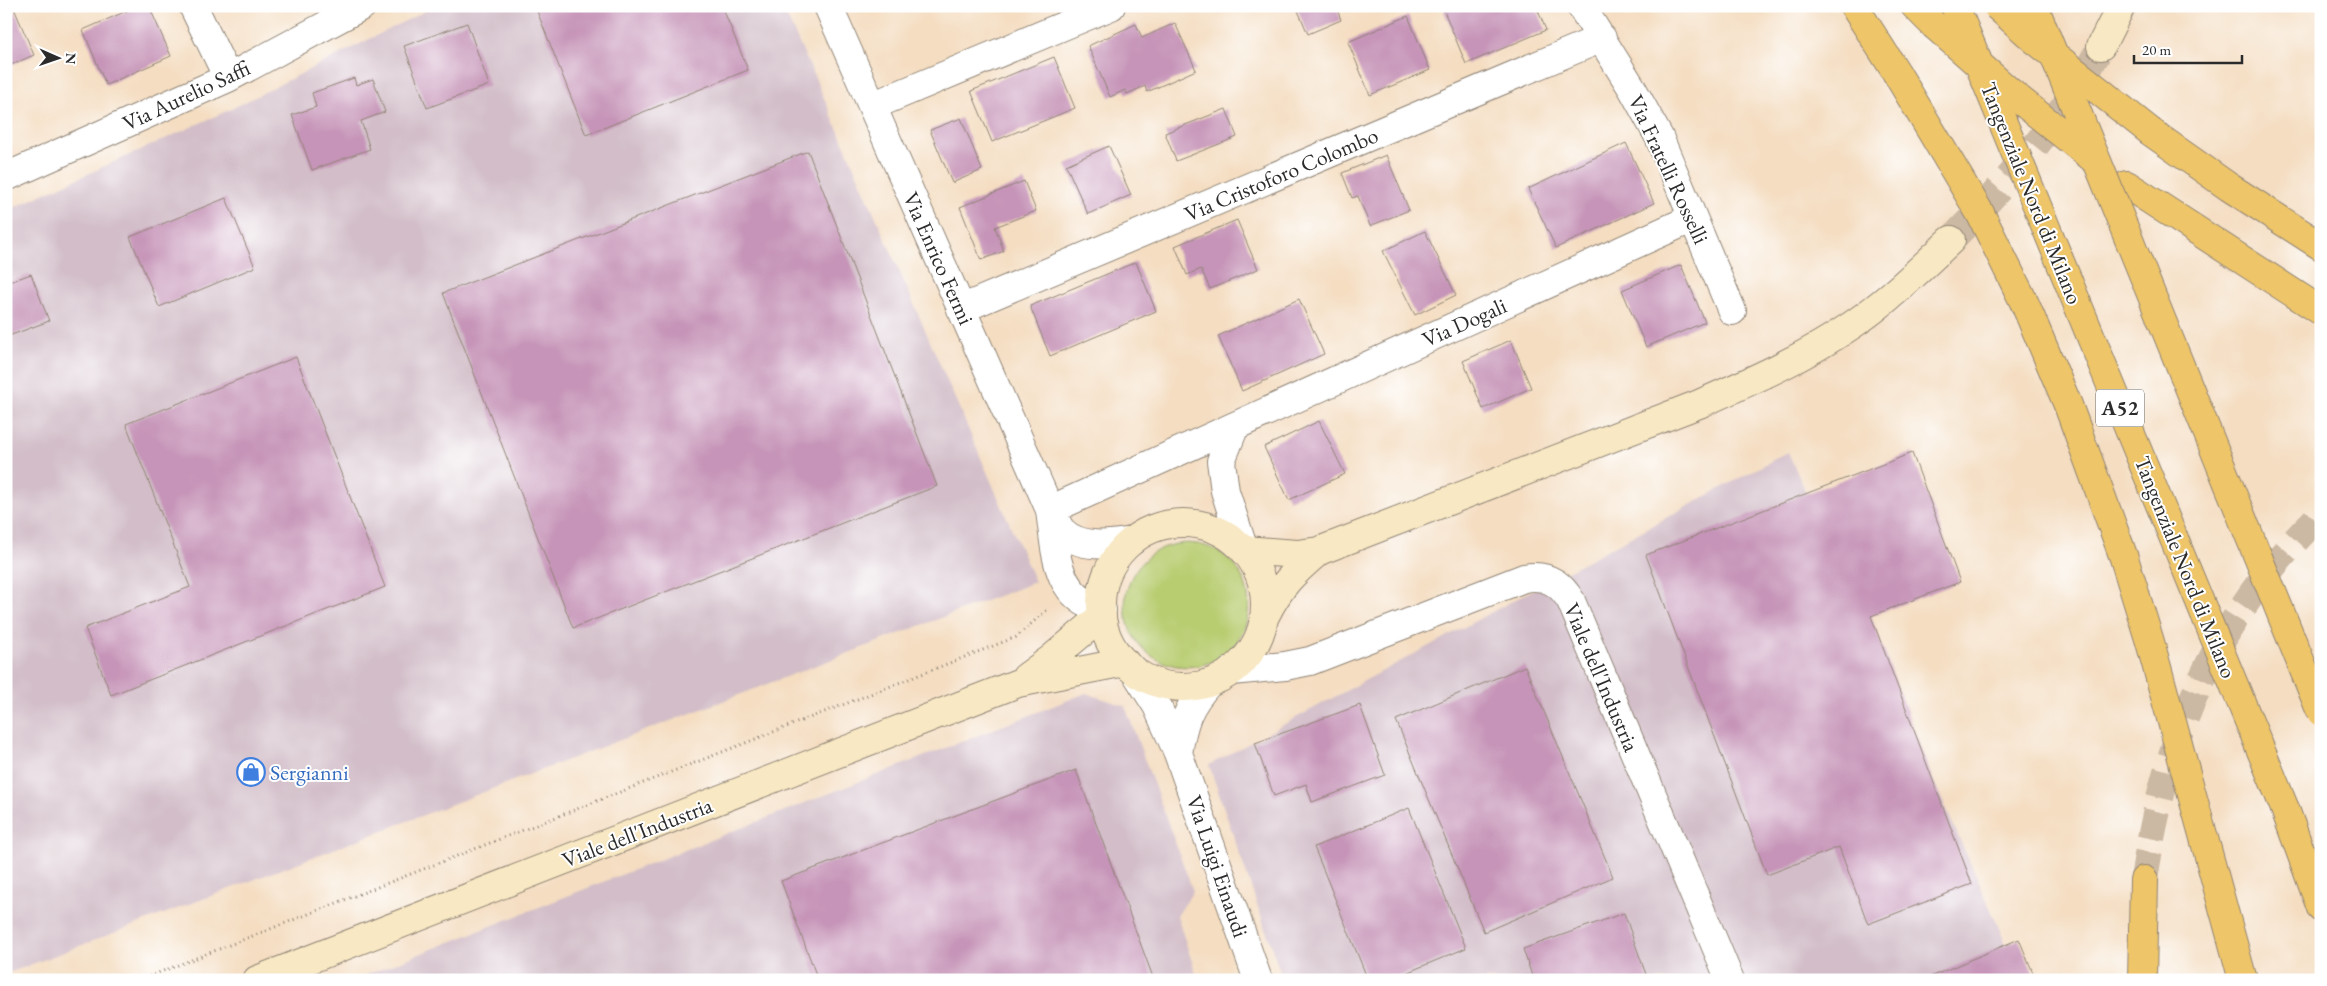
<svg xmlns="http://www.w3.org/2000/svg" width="2327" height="986" viewBox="0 0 2327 986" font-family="'EB Garamond',serif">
  <rect width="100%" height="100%" fill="#fff"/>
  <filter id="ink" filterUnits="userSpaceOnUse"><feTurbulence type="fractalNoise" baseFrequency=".02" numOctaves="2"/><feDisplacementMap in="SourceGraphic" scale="10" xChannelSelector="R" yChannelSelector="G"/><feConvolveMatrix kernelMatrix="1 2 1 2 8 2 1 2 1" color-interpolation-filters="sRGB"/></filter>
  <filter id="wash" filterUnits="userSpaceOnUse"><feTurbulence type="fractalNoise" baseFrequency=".0096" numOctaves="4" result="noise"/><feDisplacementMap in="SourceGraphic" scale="20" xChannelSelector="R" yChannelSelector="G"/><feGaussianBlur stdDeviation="1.12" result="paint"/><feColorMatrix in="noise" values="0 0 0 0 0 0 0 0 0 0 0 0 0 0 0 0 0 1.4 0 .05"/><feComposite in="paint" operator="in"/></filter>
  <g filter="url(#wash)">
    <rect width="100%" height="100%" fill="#f4ddc1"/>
    <path fill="#d2bdc8" d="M435,6H782L817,82L1035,582L6,974V211L231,109Z
      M1788,452L2022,980H1283L1209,765Z
      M1086,693L1125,706L1193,891L1177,916L1198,980H353Z"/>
    <path fill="#b8cc6f" stroke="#727c4d" d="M1125 605a62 62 0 1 1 124 0a62 62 0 1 1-124 0Z"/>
    <g id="blocks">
      <path fill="#c694b8" d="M6,6H13L34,55L6,67Z
        M138,6H149L171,56L106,85L83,30Z
        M535,6H722L748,70L586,135Z
        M1296,6H1336L1341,20L1308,34Z
        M1456,6H1536L1546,30L1466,64L1444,11Z
        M1408,16L1430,70L1370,95L1348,42Z
        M467,23L489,85L427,108L404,46Z
        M1175,23L1196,70L1147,92L1145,86L1127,94L1125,90L1110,97L1088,46L1136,24L1142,38Z
        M1054,57L1075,108L992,142L971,91Z
        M354,78L356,85L373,79L385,112L361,121L370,149L312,170L292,115L316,107L312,93Z
        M1226,109L1237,137L1176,161L1165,133Z
        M961,118L982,170L952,183L930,130Z
        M1626,143L1654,203L1556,248L1528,189Z
        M1109,146L1131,195L1088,214L1066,165Z
        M808,151L937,486L573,628L443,293Z
        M1386,155L1409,210L1370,226L1358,196L1352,198L1342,173Z
        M1024,181L1036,211L995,227L1004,251L981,260L960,207Z
        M226,198L255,267L159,307L130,237Z
        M1237,220L1258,269L1210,289L1201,269L1187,275L1175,246Z
        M1425,231L1456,295L1415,315L1383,251Z
        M1136,262L1156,311L1050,356L1030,306Z
        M1681,265L1705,322L1646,347L1622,290Z
        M31,274L49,321L6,337V283Z
        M1299,299L1324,354L1242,391L1218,336Z
        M1511,340L1531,388L1483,409L1463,361Z
        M296,357L385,587L111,695L85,628L190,587L126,424Z
        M1319,421L1345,474L1289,500L1264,447Z
        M1912,453L1960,582L1871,616L1972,884L1868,924L1839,847L1767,875L1646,555Z
        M1525,666L1613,877L1484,932L1396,720Z
        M1360,705L1385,775L1312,802L1306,784L1274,796L1255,743Z
        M1076,770L1154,980H818L781,881Z
        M1409,808L1466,948L1389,980H1368L1314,847Z
        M1624,913L1648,980H1521L1532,976L1523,949Z
        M2019,939L2036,980H1923Z"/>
    </g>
  </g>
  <g filter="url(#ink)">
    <use href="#blocks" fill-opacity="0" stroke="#908476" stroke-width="1"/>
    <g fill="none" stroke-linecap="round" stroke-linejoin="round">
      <path stroke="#ccb9a3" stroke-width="28" stroke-dasharray="28 14" stroke-linecap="butt" d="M1951,240C2009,181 2062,120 2101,46"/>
      <path stroke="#ccb9a3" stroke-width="28" stroke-dasharray="28 14" stroke-linecap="butt" d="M2144,880C2165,736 2215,617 2321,514"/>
      <defs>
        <path id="street" d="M193,6L228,78
          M828,6L1050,510C1054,516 1057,525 1062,531C1080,549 1109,545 1132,541
          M1581,6L1632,88L1659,137L1732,311
          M872,106L1111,6
          M6,177L228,78L362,6
          M961,309L1602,38
          M1235,426L1221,461L1225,491L1244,550
          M1050,510L1693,218
          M1050,511C1056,553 1055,596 1102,610
          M1134,670L1157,706L1178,753L1258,980
          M1231,671L1285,666L1310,661L1524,578C1545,574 1560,582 1571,601L1730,980
          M1178,753C1183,722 1188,706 1209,683"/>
        <path id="secondary" d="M2101,46L2121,6
          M1101 605a82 82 0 1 1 164 0a82 82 0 1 1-164 0Z
          M1244,550L1297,554L1319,551L1699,404C1751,381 1804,358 1852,325C1888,301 1919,270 1951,240
          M1265,616C1280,586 1293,573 1319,551
          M1026,677L1052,658L1102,616
          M257,980L1018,683L1125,662"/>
        <path id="highway" d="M1854,6L1896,72
          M1915,6L1934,25
          M2151,132L2229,187L2321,246
          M2127,185L2321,311
          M2025,304L2068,405L2124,558L2150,642L2243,980
          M2285,809L2321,908
          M2142,980L2144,880"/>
      </defs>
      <use href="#street" stroke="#908476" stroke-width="30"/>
      <use href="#secondary" stroke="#908476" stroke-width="30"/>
      <use href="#highway" stroke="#908476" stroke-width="30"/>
      <path stroke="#908476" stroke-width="3" stroke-dasharray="1 4" stroke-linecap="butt" d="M140,980L1016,637L1047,610"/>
      <use href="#street" stroke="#fff" stroke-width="28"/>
      <use href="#secondary" stroke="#f8e8c3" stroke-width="28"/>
      <use href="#highway" stroke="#eec569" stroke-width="28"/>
      <defs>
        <path id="highway-bridge" d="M1955,6L2285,809
          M1997,6L2035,40L2151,132
          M2034,6L2321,712
          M1934,25L2010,92L2095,160
          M1896,72L1980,213L2025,304"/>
      </defs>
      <use href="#highway-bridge" stroke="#908476" stroke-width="30" stroke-linecap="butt"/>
      <use href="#highway-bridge" stroke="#eec569" stroke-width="28"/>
    </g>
  </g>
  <defs>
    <symbol id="shop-ring" viewBox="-11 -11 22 22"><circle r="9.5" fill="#fff" stroke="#3f7fe0" stroke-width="1.5"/><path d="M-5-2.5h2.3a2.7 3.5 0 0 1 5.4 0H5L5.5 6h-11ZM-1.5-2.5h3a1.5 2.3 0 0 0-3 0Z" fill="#3f7fe0"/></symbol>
  </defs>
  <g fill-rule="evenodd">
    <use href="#shop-ring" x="235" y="756" width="32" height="32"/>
  </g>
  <g text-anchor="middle" stroke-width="4" stroke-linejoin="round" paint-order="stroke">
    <rect fill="#fff" stroke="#6b6b6b" stroke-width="1" x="2096" y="389.5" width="48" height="37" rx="4"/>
    <g font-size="21" font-weight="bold" fill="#2b2b2b">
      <text x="2120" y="415">A52</text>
    </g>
    <g font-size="22" fill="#2b2b2b" stroke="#fff">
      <text transform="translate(186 95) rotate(-25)" y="8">Via Aurelio Saffi</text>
      <text transform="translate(1669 169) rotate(65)" y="8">Via Fratelli Rosselli</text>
      <text transform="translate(1281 174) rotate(-23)" y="8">Via Cristoforo Colombo</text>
      <text transform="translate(2032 193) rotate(68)" y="8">Tangenziale Nord di Milano</text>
      <text transform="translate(939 258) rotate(66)" y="8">Via Enrico Fermi</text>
      <text transform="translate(1464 322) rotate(-24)" y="8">Via Dogali</text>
      <text transform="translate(2186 567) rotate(68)" y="8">Tangenziale Nord di Milano</text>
      <text transform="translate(1602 677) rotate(67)" y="8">Viale dell'Industria</text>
      <text transform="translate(637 832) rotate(-21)" y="8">Viale dell'Industria</text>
      <text transform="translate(1218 866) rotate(71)" y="8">Via Luigi Einaudi</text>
    </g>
    <g font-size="22" fill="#366cbe" stroke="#fff" text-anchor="start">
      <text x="270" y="780">Sergianni</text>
    </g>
  </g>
  <rect width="2327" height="986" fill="none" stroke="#fff" stroke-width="25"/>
  <g transform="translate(58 58) rotate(92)" stroke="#ffffff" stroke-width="4" paint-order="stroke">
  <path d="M0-4L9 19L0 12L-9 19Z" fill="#2b2b2b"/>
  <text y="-8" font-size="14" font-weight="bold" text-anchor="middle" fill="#2b2b2b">N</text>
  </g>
  <path d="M2134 55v8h108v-8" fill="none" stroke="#2b2b2b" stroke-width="2.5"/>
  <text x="2142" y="55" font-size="15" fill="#2b2b2b" stroke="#ffffff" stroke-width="4" paint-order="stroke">20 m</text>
</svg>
